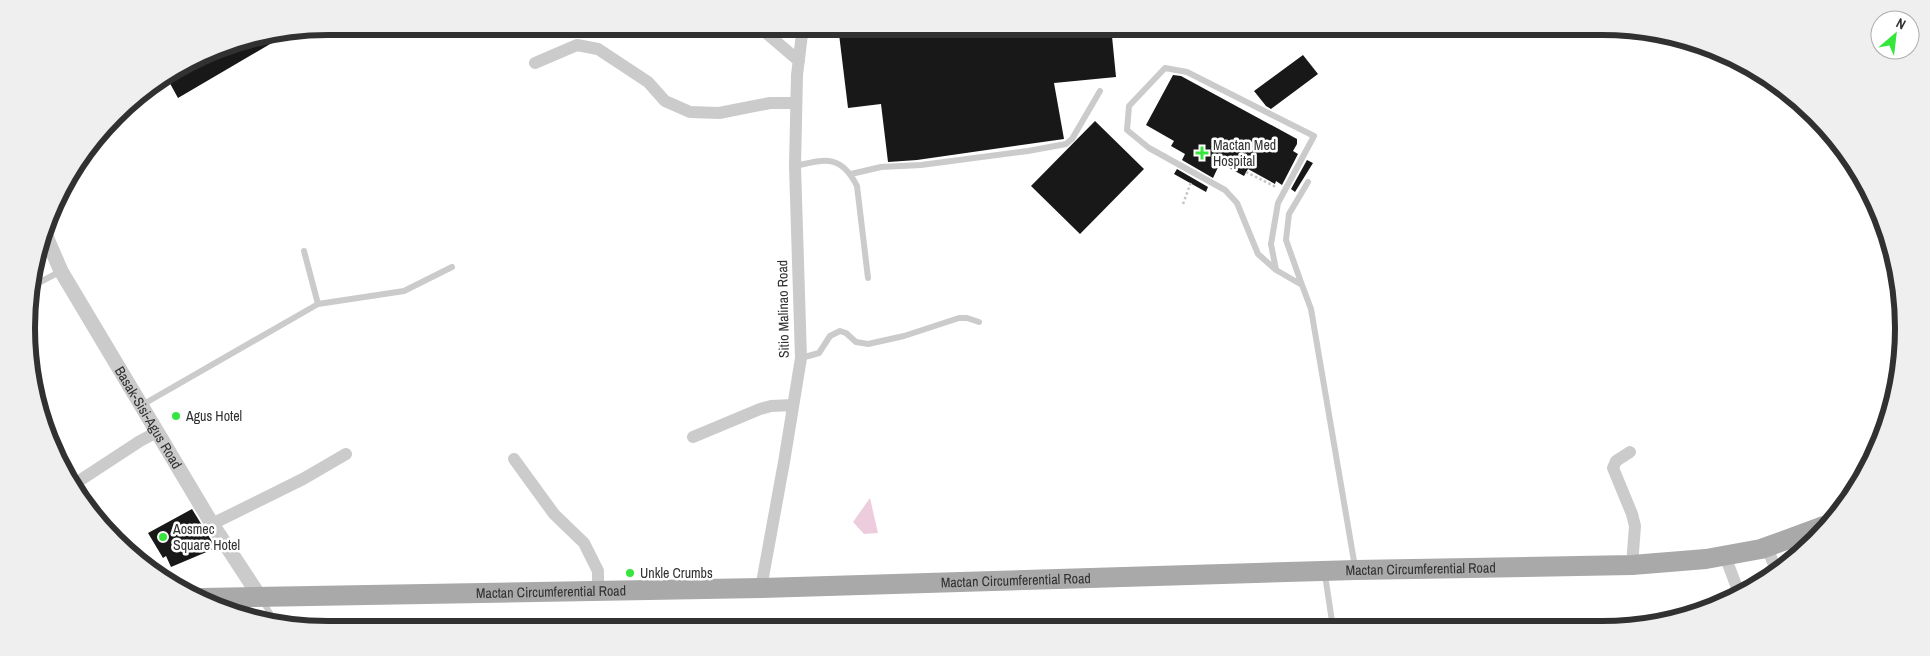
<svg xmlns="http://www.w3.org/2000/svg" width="1930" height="656" viewBox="0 0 1930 656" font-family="'Archivo Narrow',sans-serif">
  <rect width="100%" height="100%" fill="#fff"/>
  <path fill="#edccdd" d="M870,498L878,533L864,534L853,522Z"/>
  <path fill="#181818" d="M888,26H1111L1116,77L1054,83L1064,139L917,160L888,162L881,104L848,108L839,34Z
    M281,36L282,37L178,98L167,78L213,49Z
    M1303,55L1318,74L1271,109L1266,106L1254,91Z
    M1173,75L1181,76L1297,139V144L1293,151L1298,154L1282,185L1276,181L1275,184L1248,169L1244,176L1220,163L1213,178L1182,160L1185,154L1171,146L1174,141L1146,125Z
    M1095,121L1144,169L1080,234L1031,186Z
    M1307,160L1313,163L1295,192L1291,189Z
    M1177,169L1208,187L1206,192L1174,174Z
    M192,509L216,548L171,567L166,556L163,558L148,533Z"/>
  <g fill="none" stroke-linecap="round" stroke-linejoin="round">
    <path stroke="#c5c5c5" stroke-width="2.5" stroke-dasharray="2.5 2.5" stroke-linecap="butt" d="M1246,172L1276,187
      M1183,204L1191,182"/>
    <path stroke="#cbcbcb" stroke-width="6" d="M795,166C825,159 841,154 857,186L868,278
      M851,174L881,167L921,165L1028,151L1066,144L1072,139L1100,91
      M304,251L318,304
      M1276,270L1271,244L1278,203L1314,136L1187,72L1165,68L1129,106L1127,130L1149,148L1225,190L1237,203L1258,254L1276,270L1302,285L1311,309L1355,567
      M1302,285L1286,240L1289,214L1308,182
      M29,288L61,271
      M801,358L819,353L830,336L840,331L846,333L856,342L868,344L904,336L959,318H967L979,322
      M142,405L318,304L404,291L452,267
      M1325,575L1333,628
      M262,600L276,623"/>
    <path stroke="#cbcbcb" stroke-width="12" d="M758,26L799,61
      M535,63L577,45L598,49L648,82L665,101L690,112L719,113L770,103H796
      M693,437L760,409L771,406L793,405
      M1630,452L1616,461L1613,468L1632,514L1635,526L1632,565
      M514,459L554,514L584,543L598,571V591
      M82,479L140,441L157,432
      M212,524L303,479L346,454
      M1767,547L1776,570
      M1725,556L1739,593
      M761,588L784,462L801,358L795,166L797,75L803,26"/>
    <path stroke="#cbcbcb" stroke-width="15" id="s1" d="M45,234L61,271L212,524L260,597"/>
    <path stroke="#a9a9a9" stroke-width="20" id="s2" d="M202,598L761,588L1356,570L1632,565L1706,559L1761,549L1824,526"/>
  </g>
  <g fill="#36e63c" stroke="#fff" stroke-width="2">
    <path d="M1199.5 145.5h5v5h5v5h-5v5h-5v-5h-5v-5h5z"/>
    <circle cx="176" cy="416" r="5"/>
    <circle cx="163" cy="537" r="5"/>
    <circle cx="630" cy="573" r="5"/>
  </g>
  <g text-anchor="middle" stroke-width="5" stroke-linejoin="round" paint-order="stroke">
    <g font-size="14" fill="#313131" stroke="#fff" text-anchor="start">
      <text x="1213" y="150">Mactan Med<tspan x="1213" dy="16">Hospital</tspan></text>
      <text x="186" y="421">Agus Hotel</text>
      <text x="173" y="534">Aosmec<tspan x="173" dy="16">Square Hotel</tspan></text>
      <text x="640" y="578">Unkle Crumbs</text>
    </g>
    <g font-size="14" fill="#313131" stroke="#fff">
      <text transform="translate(783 309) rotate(-91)" y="5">Sitio Malinao Road</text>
      <text dy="5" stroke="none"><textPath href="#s1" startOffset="211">Basak-Sisi-Agus Road</textPath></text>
      <text dy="5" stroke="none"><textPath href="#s2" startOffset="1219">Mactan Circumferential Road</textPath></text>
      <text dy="5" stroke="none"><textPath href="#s2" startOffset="814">Mactan Circumferential Road</textPath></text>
      <text dy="5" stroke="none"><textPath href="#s2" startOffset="349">Mactan Circumferential Road</textPath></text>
    </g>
  </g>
  <path d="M0 0H1930V656H0ZM328 35H1602A293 293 0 0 1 1895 328V328A293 293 0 0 1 1602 621H328A293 293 0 0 1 35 328V328A293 293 0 0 1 328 35Z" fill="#efefef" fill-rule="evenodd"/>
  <path fill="none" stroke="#313131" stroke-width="6" d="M328 35H1602A293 293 0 0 1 1895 328V328A293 293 0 0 1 1602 621H328A293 293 0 0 1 35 328V328A293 293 0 0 1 328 35Z"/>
  <g transform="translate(1895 35) rotate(28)"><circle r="24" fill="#ffffff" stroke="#adadad"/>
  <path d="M0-4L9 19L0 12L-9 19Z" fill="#36e63c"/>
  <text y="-8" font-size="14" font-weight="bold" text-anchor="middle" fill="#313131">N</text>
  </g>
</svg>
